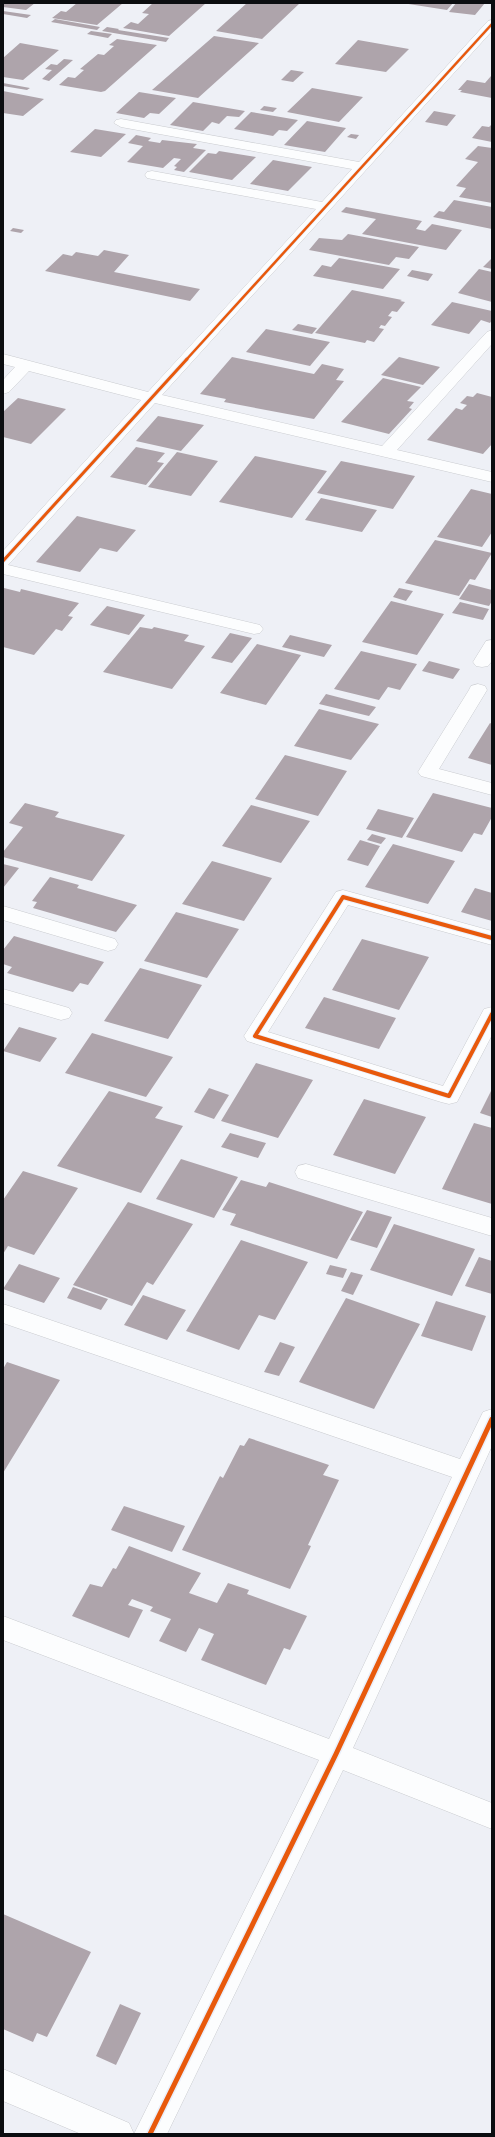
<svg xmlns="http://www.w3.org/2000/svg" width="495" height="2137" viewBox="0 0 495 2137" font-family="Jost,sans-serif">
  <rect width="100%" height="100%" fill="#eef0f6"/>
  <path fill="#aea4ab" d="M3,3H35L26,10L3,7Z
    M77,3H123L97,25L52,18L61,11L66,12Z
    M153,3H206L169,36L123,28L131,22L138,24L149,14L142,13Z
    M247,3H300L262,39L216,31Z
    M402,3H453L447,10Z
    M456,3H485L475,15L449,12Z
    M3,11L31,15L27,18L3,14Z
    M55,19L100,27L97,30L51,22Z
    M107,27L119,29L118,30L169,38L166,42L102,31Z
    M91,31L112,34L108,38L87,34Z
    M214,36L259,43L198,98L152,90Z
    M117,39L157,45L105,91L101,92L59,85L68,77L75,78L84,70L80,69L98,54L104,55L114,46L109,45Z
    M358,40L409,49L386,72L335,64Z
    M20,43L59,50L23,80L3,77V58Z
    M64,59L73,60L49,81L42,79L52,70L45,69L51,64L57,65Z
    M291,70L304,72L293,82L281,80Z
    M491,76L492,98L460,92L462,90H458L467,80L485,83Z
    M3,83L30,88L27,90L3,86Z
    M312,88L363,97L339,122L287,112Z
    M3,91L44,99L23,116L3,113Z
    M139,92L176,98L159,114L150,113L144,118L116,113Z
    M193,102L245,111L239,117L227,116L219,124L212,122L203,131L170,125Z
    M264,106L277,108L273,112L260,110Z
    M434,111L456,115L447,126L425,122Z
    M251,112L298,120L287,131L279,130L273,136L234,129Z
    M307,121L346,128L325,152L284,145Z
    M492,124V142L472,138L482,126L489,127Z
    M95,129L126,134L101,157L70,152Z
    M351,134L359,135L356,139L347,137Z
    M136,135L151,138L148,141L160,143L162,140L197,144L193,148L206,150L184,172L174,170L177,167L174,166L181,159L174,158L163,168L127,162L143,146L128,143Z
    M478,146L492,148V203L459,197L466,188L456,186L478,162L465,159Z
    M219,151L256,157L232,180L189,172L208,153L216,154Z
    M273,160L312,167L288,191L250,184Z
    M454,200L492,207V229L433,217L439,211L444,212Z
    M346,207L422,221L416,229L425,231L432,224L462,230L446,250L362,234L376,219L341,212Z
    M13,228L24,230L21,233L10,231Z
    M348,234L419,247L409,259L396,257L389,265L309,250L319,238L342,240Z
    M104,250L129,255L114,272L200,289L190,301L45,271L63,254L72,256L76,252L98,256Z
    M339,258L400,269L383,289L313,276L322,265L331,267Z
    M492,258V269L483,267Z
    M479,269L492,272V302L458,293Z
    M412,270L433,274L428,281L407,276Z
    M352,290L402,300L400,301L405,302L397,312L392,311L388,316L392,317L385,326L381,325L379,328L384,329L374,342L367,340L365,343L315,333Z
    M452,302L492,311V320L490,323L481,320L469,334L431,325Z
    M298,324L317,328L312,334L292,330Z
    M266,329L330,342L310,366L246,352Z
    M232,357L314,374L322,364L344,369L336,380L344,381L314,419L224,402L226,399L200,394Z
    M399,357L440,367L423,385L381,375Z
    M383,378L421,387L407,401L414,402L409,408L412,409L389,434L341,422Z
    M477,393L492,397V444L483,454L427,440L456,408L462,410L467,405L460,403L467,396L473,397Z
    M18,398L66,409L31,444L3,437V412Z
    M158,416L204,425L181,451L136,441Z
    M136,447L165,453L157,462L164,463L146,485L110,477Z
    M177,452L218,461L191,496L148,487Z
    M255,456L327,471L292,518L219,502Z
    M341,461L415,476L393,509L317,493Z
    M471,489L492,494V532L482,547L437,537Z
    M321,498L377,510L362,532L305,520Z
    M77,516L136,530L117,552L100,548L80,572L36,562Z
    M435,540L492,553L475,580L470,579L459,596L405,583Z
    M469,584L492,590V601L489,606L459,599Z
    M4,588L20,592L21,589L79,603L68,616L73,617L62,631L56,629L34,655L3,647Z
    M399,588L413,591L406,601L393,597Z
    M391,601L444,614L417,655L362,642Z
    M460,602L489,609L483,620L452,613Z
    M107,606L145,615L129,635L90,625Z
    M140,627L152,629L154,627L189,635L184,641L205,646L172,689L103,672Z
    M230,633L252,638L232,663L211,658Z
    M290,635L332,645L324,657L282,647Z
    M257,644L301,655L266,705L220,693Z
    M361,651L417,664L400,690L388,687L379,700L334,689Z
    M429,661L460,669L453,679L422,671Z
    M326,694L376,707L369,716L319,704Z
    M319,709L379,724L351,760L294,746Z
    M490,723L492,724V765L468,758Z
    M285,755L347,771L318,816L255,799Z
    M433,793L492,808V817L482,835L474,833L462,852L406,837Z
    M25,803L59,812L55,817L125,835L92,881L3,857V852L23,827L9,823Z
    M251,805L310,821L281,863L222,846Z
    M378,809L414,818L402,838L366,829Z
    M372,834L386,838L381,844L367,840Z
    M360,840L380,846L368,866L347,860Z
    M393,844L455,861L428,904L365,887Z
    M212,861L272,878L244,921L182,904Z
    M3,864L19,868L3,888Z
    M50,877L79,885L77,888L137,905L116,932L33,908L37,902L32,901Z
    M475,888L492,893V921L461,912Z
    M176,912L239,929L207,978L144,961Z
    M14,936L104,962L88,985L80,983L73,992L7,973L12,967L3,964V950Z
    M362,939L429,957L399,1010L332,990Z
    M140,968L202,985L168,1039L104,1021Z
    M324,997L396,1018L379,1049L305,1028Z
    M19,1027L57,1038L40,1062L3,1051Z
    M92,1033L173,1057L146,1097L65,1073Z
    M256,1063L313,1080L278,1138L221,1121Z
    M209,1088L229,1095L214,1119L194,1112Z
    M492,1089V1117L480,1113Z
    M109,1091L163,1107L155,1118L183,1126L141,1193L57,1166Z
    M364,1099L426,1117L395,1174L333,1155Z
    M474,1123L492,1128V1204L442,1189Z
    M230,1133L266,1143L258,1158L221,1147Z
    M181,1159L238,1177L214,1218L156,1199Z
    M23,1171L78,1188L34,1255L8,1246L3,1254V1200Z
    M241,1180L266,1187L269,1182L363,1212L337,1259L230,1225L236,1214L222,1210Z
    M128,1202L193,1224L153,1285L147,1282L132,1306L73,1285Z
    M367,1210L392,1217L377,1248L350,1240Z
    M394,1224L475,1249L452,1296L370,1270Z
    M241,1240L308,1262L275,1320L259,1315L239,1350L186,1331Z
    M479,1257L492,1261V1294L465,1286Z
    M19,1264L60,1278L44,1303L3,1289Z
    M330,1265L347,1269L343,1278L326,1274Z
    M351,1272L363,1275L353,1295L341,1291Z
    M73,1287L108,1299L101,1310L67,1298Z
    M143,1295L186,1310L167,1340L124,1325Z
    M346,1298L420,1324L374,1409L299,1382Z
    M436,1301L486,1316L472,1351L421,1336Z
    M280,1342L295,1347L279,1376L264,1372Z
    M7,1362L60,1380L3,1473V1369Z
    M249,1438L329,1465L323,1475L339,1480L308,1545L311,1546L290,1589L182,1550L220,1476L223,1478L240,1445L244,1446Z
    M124,1506L185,1526L172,1552L111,1530Z
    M129,1546L201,1573L189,1593L217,1603L228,1583L249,1590L247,1594L307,1616L290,1650L284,1648L266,1685L201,1660L214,1634L199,1628L186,1652L159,1641L171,1619L150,1611L153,1607L132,1599L128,1605L143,1610L129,1638L72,1616L90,1584L102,1587L113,1568L116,1569Z
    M3,1914L91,1952L47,2037L37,2033L33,2042L3,2029Z
    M120,2004L141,2013L116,2065L96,2056Z"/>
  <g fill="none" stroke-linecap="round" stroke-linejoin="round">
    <defs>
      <path id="minor" d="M492,20V31L162,395L382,446L487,332L492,330V344L397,450L492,472V482L155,403L8,565L260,625L263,629L260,633L254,634L3,574V551L141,400L29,371L9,392L3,394V380L15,367L3,364V354L148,392L316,209L152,179L147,178L145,175L147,172L152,171L322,202L352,169L121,127L114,123L116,120L121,119L359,162L488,21Z
        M492,640V661L488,666L482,667L476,666L473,662L486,641Z
        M478,684L485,686L487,690L439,769L492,783V795L421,776L418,772L469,690L471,686Z
        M343,890L492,931V945L348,905L268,1032L443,1086L484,1009L492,1007V1035L457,1102L449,1104L441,1102L247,1041L244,1036L336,892Z
        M3,906L115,939L118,944L115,949L108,951L3,920Z
        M3,989L69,1008L72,1013L69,1018L61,1020L3,1003Z
        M306,1164L492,1218V1236L298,1178L295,1172L298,1166Z
        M3,1304L460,1459L483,1412L492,1409V1446L353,1748L492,1803V1829L343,1770L167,2134H134L319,1760L3,1640V1616L329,1739L452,1477L3,1323Z
        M3,2069L129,2123L134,2134H81L3,2101Z"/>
    </defs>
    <use href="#minor" stroke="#caccd0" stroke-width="1"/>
    <use href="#minor" fill="#fcfdfe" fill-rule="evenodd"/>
    <defs>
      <path id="cycleway-far3" d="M186,360L492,24"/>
      <path id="cycleway-far2" d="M3,561L187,359"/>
      <path id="cycleway-far1" d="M492,938L343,897L255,1036L449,1096L492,1014"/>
      <path id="cycleway" d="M150,2134L336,1754L492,1419"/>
    </defs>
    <use href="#cycleway-far3" stroke="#eaeffa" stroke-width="4"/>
    <use href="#cycleway-far2" stroke="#eaeffa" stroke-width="5"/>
    <use href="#cycleway-far1" stroke="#eaeffa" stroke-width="6"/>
    <use href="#cycleway" stroke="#eaeffa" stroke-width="8"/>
    <use href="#cycleway-far3" stroke="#e8590c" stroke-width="2.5"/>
    <use href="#cycleway-far2" stroke="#e8590c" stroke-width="3"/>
    <use href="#cycleway-far1" stroke="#e8590c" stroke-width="4"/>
    <use href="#cycleway" stroke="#e8590c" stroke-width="5"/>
  </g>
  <rect width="495" height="2137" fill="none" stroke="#0b0d10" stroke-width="8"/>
</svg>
